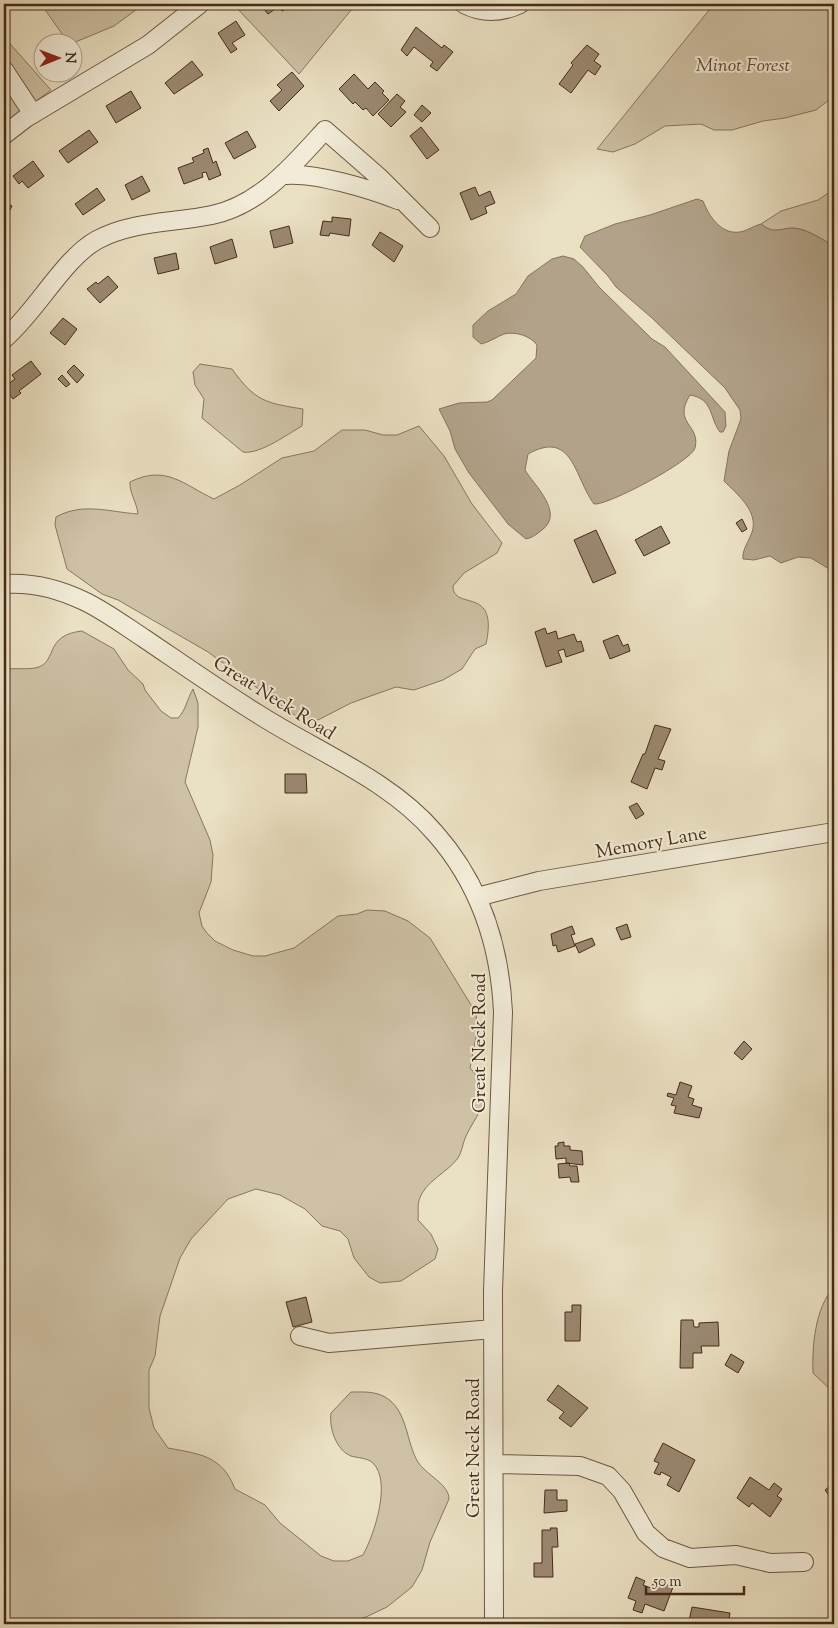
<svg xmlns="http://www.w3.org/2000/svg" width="838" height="1628" viewBox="0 0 838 1628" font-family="'Sorts Mill Goudy',serif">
  <rect width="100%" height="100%" fill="#eae0c2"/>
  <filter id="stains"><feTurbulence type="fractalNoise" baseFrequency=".004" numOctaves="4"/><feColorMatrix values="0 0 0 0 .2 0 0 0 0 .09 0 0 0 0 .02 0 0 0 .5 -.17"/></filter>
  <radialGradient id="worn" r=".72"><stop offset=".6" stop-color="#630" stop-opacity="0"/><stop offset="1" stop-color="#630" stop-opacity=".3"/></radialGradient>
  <path fill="#cec1a5" stroke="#8a765f" d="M41,4H144L114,26L73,43L67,41Z
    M233,4H356L299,74Z
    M714,4H834V96L816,110L785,118L763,121L732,130H714L701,124L665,126L635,144L613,152L597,149Z
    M4,37L51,90L4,125Z
    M834,189V246C823,240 810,231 799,229C783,225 777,237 761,224L781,211L818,200Z
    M200,364L232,369C255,401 265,403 303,409L302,426C288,434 259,455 243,452L202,418L204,399L195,385L193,372Z
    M419,426L444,456L472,504L502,543L497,553L464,573L453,586C453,612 499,584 486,644L475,649L462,669L443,680L414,690L396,687L351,703L318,720L304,722L208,652L118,600L102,594L67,569L55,525L56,517C83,502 109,512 138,514C137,503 129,492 130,482C166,464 184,485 214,499L240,485L282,458L314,451L342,430H365L383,435H397Z
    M82,631L114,649L128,670L143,684L145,690L161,711L171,718H178C186,710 187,699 193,689L198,703V727L185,782L210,840L213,855L211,882L199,913L202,926L207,933L215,941L233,950L253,956H265L294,948L338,916L357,914L367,910L385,911L408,921L430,938L476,1013L477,1032L470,1068C498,1097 480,1107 466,1136C463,1142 462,1152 458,1158C447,1173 425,1181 419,1200C417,1206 419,1214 418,1220L431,1234L438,1249L435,1259L401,1281L380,1283L369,1277L354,1258L348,1239L340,1231L322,1226L305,1209L280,1195L256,1189L228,1199L191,1239L180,1258L160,1316L155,1356L149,1370V1408L154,1428L168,1448C199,1454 222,1455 235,1489L265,1505L280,1523L321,1556L334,1561H348L363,1555C374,1535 392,1482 373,1463C368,1458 358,1458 351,1456C336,1450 329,1428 331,1413L351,1392C362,1392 375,1391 385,1397C408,1410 406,1443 418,1462C426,1475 449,1484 449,1499L430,1542L422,1570L412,1587L387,1607L366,1617L340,1624H4V669C14,668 30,670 39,667C57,660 45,635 82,631Z
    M834,1287V1393L813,1373C812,1346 815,1308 834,1287Z"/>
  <path fill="#b2a289" stroke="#87725c" d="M697,199L703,201C709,216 721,235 740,232C747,231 753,226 761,224C777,237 783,225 799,229C810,231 823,240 834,246V572L811,558L798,557L781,563L770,556L754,560L743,559C742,551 747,544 750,537C762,514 739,496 724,481L729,451L741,419L740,410L725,388L652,318L616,287L608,276L580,247L585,236L615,224L650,215Z
    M563,256L574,259L583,267L599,287L652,339L665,347L725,412L726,426L723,432H720C709,418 714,399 690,395C672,424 701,424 695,448C692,461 607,506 594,504C574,477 573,429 528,454L525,470C534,485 565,513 542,530C537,534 532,538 526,539L508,524L469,473L455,449L450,431L439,409L459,403L487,402L492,400L536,358L537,345C531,336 515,331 504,334C496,337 490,342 481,344L473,337V325L488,311L516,294L528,276L552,259Z"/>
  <path fill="#9b8971" stroke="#462b19" d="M260,4H288L290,6L282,11L279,6L268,14Z
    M236,21L245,35L232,43L237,49L231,53L218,33Z
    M416,27L442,48L444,45L453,52L437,71L430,66L433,62L414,47L407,56L401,50Z
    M587,45L599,54L594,61L601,66L595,75L588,70L571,93L559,84L573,65L571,63Z
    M192,61L203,75L174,94L165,83Z
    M292,72L304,86L279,111L270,101L282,90L277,85Z
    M354,74L368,89L375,82L384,91L382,93L389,100L373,116L366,108L363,110L355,102L353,104L339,89Z
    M131,91L141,108L116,123L106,106Z
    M397,94L405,101L400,107L406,112L391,127L378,114Z
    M422,105L431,113L422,122L414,115Z
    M421,127L439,150L427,159L410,136Z
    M89,130L98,142L68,163L59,151Z
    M247,131L256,147L234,159L225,143Z
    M208,148L213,163L216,161L221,175L209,180L206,172L202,173L203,177L184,184L178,168L194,162L192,158L204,153L203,150Z
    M33,161L44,176L28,188L22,181L19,184L13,176Z
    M142,176L150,191L132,200L125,185Z
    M475,187L479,196L490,191L495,203L485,207L487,213L471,220L460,193Z
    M97,188L105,200L83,215L75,204Z
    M4,202L12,206L4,221Z
    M332,217L351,219L349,236L330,233L329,236L320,235L323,221L332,222Z
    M289,226L293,243L274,248L270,231Z
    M380,232L403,246L394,262L372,245Z
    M232,239L237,257L215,264L210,247Z
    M176,253L179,269L158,274L154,258Z
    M108,276L118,287L100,303L87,289L96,282L98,284Z
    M63,318L77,329L65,345L50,333Z
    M31,361L41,374L19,391L21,393L13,399L4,387L15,379L12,375Z
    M74,365L84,375L77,383L67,372Z
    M62,375L70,384L66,387L58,379Z
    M742,519L747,529L742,532L736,523Z
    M661,526L670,543L644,556L635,540Z
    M596,530L616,573L593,583L574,540Z
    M545,628L547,634L556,631L558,639L574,634L577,642L581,641L584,651L566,657L564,649L558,651L562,662L546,667L535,632Z
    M618,635L623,646L628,644L630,651L610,659L603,641Z
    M655,725L671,729L658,759L665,761L662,770L655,768L647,789L631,782L643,754H645Z
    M285,774H306L307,793H285Z
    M637,803L644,814L636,819L629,807Z
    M627,924L631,937L621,940L616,928Z
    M572,926L575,934L571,935L575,946L558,952L556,945L553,946L551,934Z
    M592,938L595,945L579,953L575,944Z
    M744,1041L752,1049L742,1060L734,1053Z
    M680,1082L692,1086L688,1097L694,1099L692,1105L702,1108L699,1118L674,1113L676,1106L671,1105L674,1098L667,1096L668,1093L676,1095Z
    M564,1142V1146H570V1150L582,1151L583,1165L566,1163V1158L556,1159L555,1146H558V1143Z
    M569,1163L570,1166H577L579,1182H571L570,1177L559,1178L558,1164Z
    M306,1297L312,1322L293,1327L286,1302Z
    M572,1305H581L580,1341H565V1312H572Z
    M681,1320H693L694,1327H699V1323L718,1322L719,1346H701L702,1353H693V1368H680Z
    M731,1354L744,1362L738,1373L725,1365Z
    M558,1385L588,1408L571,1427L559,1418L564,1412L547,1400Z
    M663,1443L695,1460L679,1492L667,1485L671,1477L661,1472L660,1475L654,1473L659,1463L654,1461Z
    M750,1477L769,1490L774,1483L782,1489L777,1496L782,1499L770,1517L752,1503L749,1507L737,1498Z
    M834,1483V1502L825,1490Z
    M545,1490H557V1500H567V1511L544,1513Z
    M550,1528H557L558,1547H552L553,1577H534V1563H542V1530H551Z
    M636,1577L645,1581L643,1585L651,1588L653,1583L658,1584L659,1582L673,1587L664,1611L645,1604L642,1613L633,1610L636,1601L628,1598Z
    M692,1607L730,1613L728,1624H703L689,1621Z"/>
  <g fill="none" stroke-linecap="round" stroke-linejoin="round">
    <defs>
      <path id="minor" d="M464,4C483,14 501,13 520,4
        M4,70L33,114
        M4,135L26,118L148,45L200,4
        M285,175C314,172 370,189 398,200
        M4,339C36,312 64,258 97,240C132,221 174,223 212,215C260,205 294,164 325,130L380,178L430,228
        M4,584C32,582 59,589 84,601C105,611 125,626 145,639C182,664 219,690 258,714C317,752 389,779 435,833C480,884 500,946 503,1012L493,1291L494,1624
        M477,897L539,881L834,832
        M300,1336L329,1343L493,1329
        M494,1464L580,1466L608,1476L622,1491L646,1533L663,1548L690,1558L736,1555L770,1563L804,1562"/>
    </defs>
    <use href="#minor" stroke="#6f5843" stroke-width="20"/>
    <use href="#minor" stroke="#f1ebd7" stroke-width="18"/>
  </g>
  <g text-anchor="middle" stroke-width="4" stroke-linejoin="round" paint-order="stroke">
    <g font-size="19" font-style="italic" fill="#614935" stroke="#f1ebd7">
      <text x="743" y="71">Minot Forest</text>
    </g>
    <g font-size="19" fill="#462b19" stroke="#f1ebd7">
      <text transform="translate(275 697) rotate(32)" y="7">Great Neck Road</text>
      <text transform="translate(651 841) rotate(-10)" y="7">Memory Lane</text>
      <text transform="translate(478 1043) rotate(-90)" y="7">Great Neck Road</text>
      <text transform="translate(472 1448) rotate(-90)" y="7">Great Neck Road</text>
    </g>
  </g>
  <rect width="838" height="1628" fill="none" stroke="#eae0c2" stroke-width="20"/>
  <rect x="5" y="5" width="828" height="1618" fill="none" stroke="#462b19" stroke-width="2.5"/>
  <rect x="10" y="10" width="818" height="1608" fill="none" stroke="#462b19"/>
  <g transform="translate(58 58) rotate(89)"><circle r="24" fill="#f1ebd7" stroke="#ad9e8b"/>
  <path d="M0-4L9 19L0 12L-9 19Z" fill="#8f2418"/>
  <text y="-8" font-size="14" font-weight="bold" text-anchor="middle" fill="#462b19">N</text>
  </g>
  <path d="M646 1586v8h98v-8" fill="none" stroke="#462b19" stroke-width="2.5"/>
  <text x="653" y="1586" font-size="15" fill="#462b19" stroke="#f1ebd7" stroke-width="4" paint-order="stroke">50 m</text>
  <rect width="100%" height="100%" filter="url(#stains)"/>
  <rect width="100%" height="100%" fill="url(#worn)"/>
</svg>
